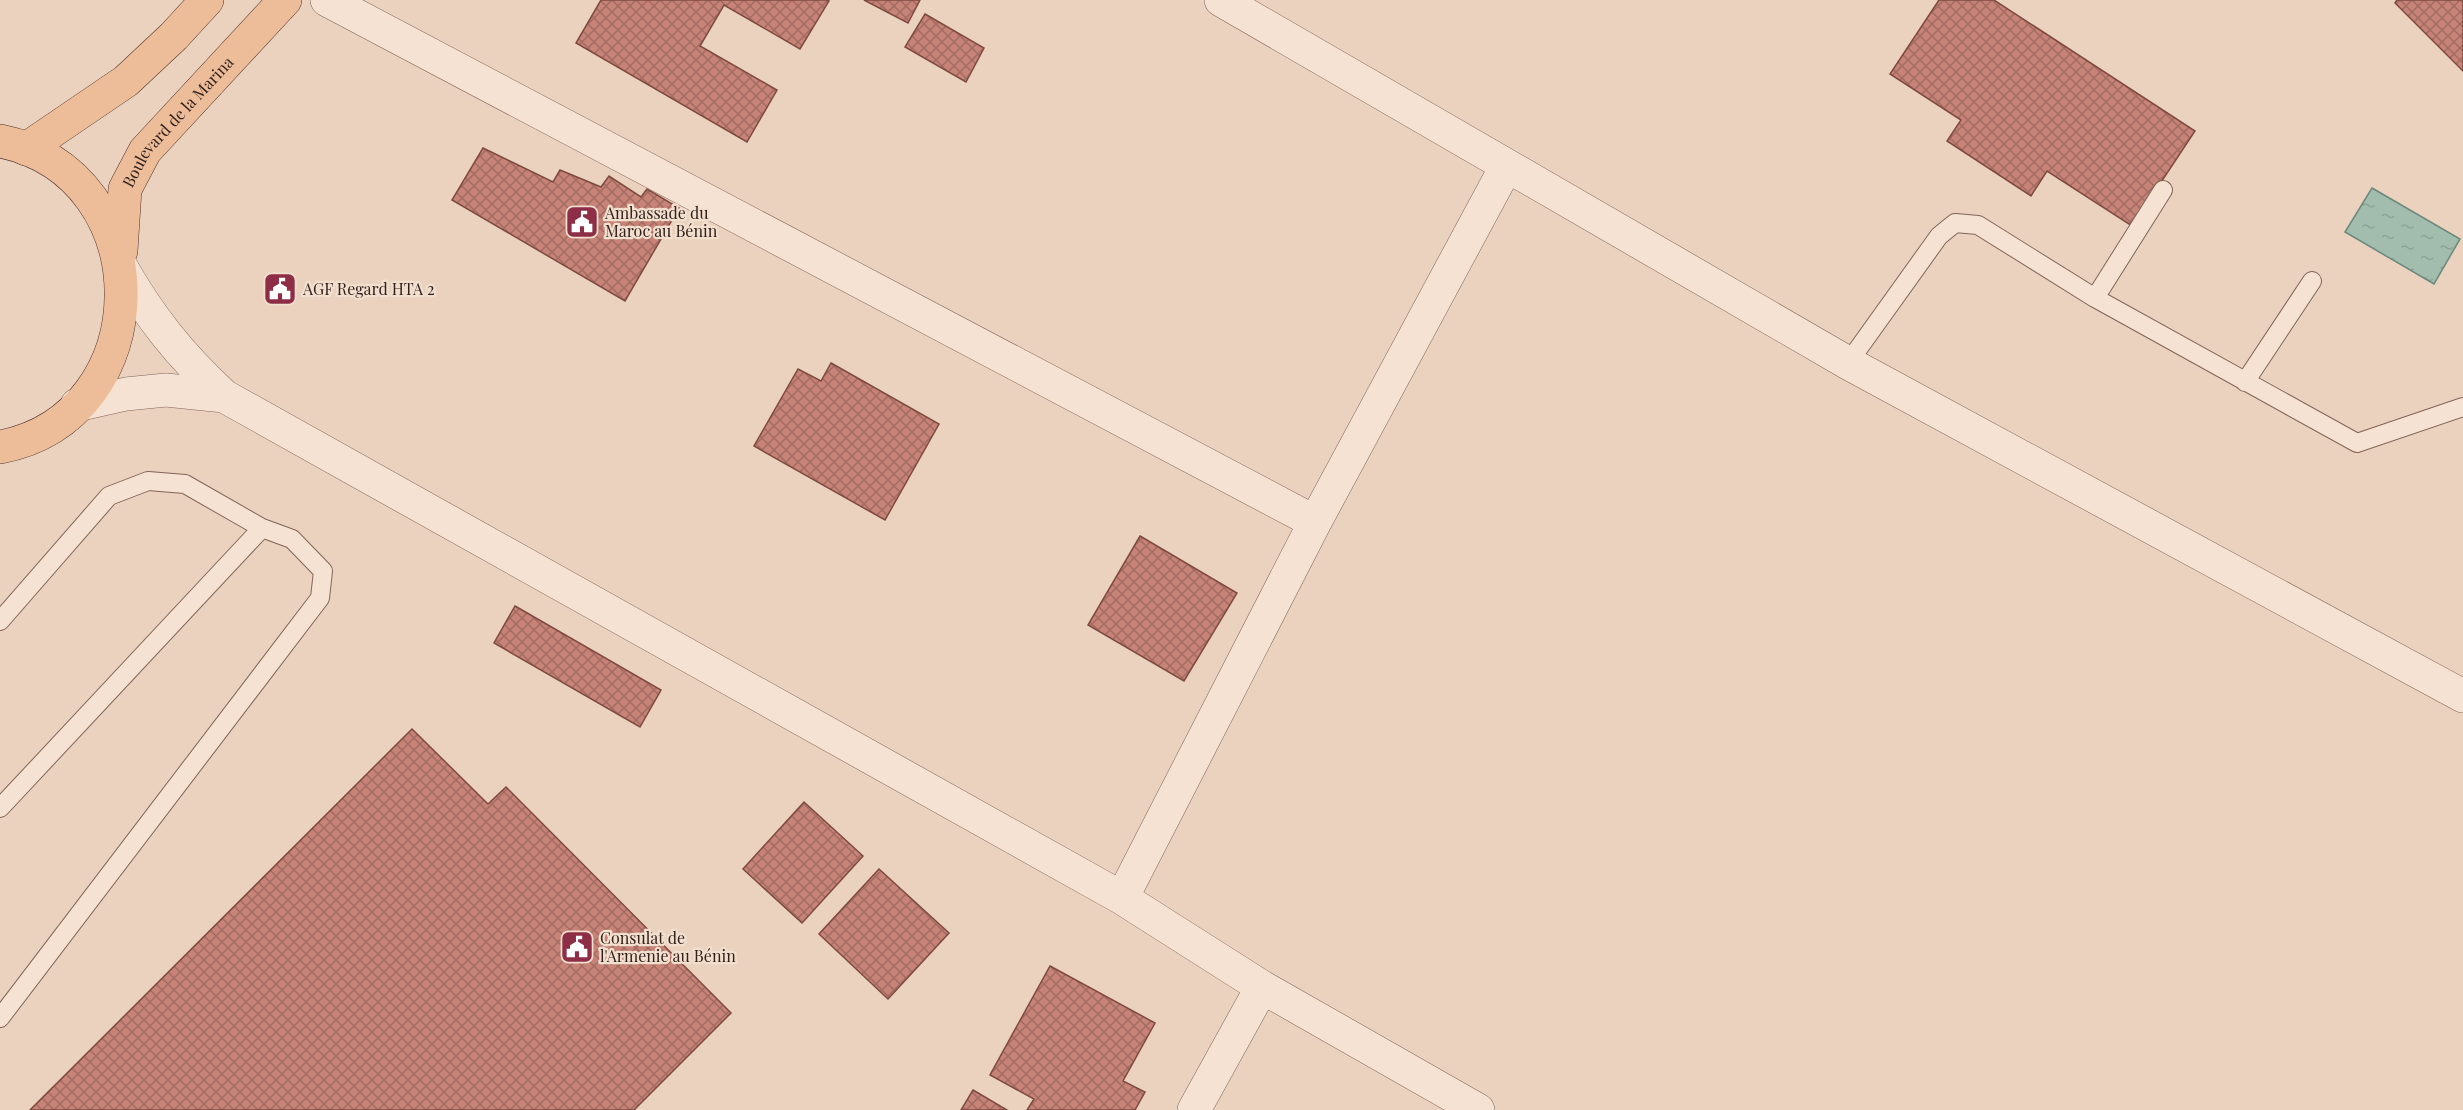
<svg xmlns="http://www.w3.org/2000/svg" width="2463" height="1110" viewBox="0 0 2463 1110" font-family="'Playfair Display',serif">
  <defs>
    <pattern id="water-ripples" width="26" height="14" patternUnits="userSpaceOnUse" patternTransform="scale(1.5)"><rect width="26" height="14" fill="#a2bdae"/><path d="M2 4q2-2 4 0t4 0M15 11q2-2 4 0t4 0" fill="none" stroke="#8ca295"/></pattern>
    <pattern id="building-cross-hatch" width="8" height="8" patternUnits="userSpaceOnUse" patternTransform="scale(1.5)"><rect width="8" height="8" fill="#c78377"/><path d="M0 0l8 8M0 8l8-8" fill="none" stroke="#a26b61"/></pattern>
  </defs>
  <rect width="100%" height="100%" fill="#ead2bf"/>
  <path fill="url(#water-ripples)" stroke="#6a897a" stroke-width="1.5" d="M2372,188L2460,239L2434,284L2345,232Z"/>
  <path fill="url(#building-cross-hatch)" stroke="#7f4940" stroke-width="1.5" d="M601,0H826L829,1L800,49L724,5L700,46L777,90L747,142L576,43Z
    M864,0H920L908,23Z
    M1939,0H1994L2195,131L2132,226L2047,171L2031,196L1947,141L1961,120L1890,74Z
    M2397,0H2463V71L2395,3Z
    M925,14L984,48L966,82L905,47Z
    M483,148L553,182L560,170L601,187L609,176L641,197L647,189L679,208L625,301L452,200Z
    M831,363L939,424L885,520L754,446L798,369L821,381Z
    M1140,536L1237,593L1184,681L1088,625Z
    M515,606L661,690L640,727L494,643Z
    M412,729L488,804L506,787L731,1013L634,1110H30Z
    M804,802L863,856L802,923L743,869Z
    M879,869L949,933L888,999L819,934Z
    M1050,966L1155,1023L1123,1081L1145,1092L1135,1110H1027L1034,1099L990,1075Z
    M973,1090L1007,1110H961Z"/>
  <g fill="none" stroke-linecap="round" stroke-linejoin="round">
    <defs>
      <path id="service" d="M2095,298L2163,190
        M1848,363L1939,236L1955,223L1978,225L2095,298L2357,443L2463,407
        M2245,382L2312,281
        M0,621L109,496L148,481L185,484L262,528
        M0,808L262,528L292,539L323,571L320,598L0,1018"/>
      <path id="minor" d="M327,0L1315,522
        M1221,0L1848,363L2463,696
        M120,265C150,318 180,355 224,396L1122,898L1262,987L1478,1110
        M77,405L126,394L166,390L224,396
        M1122,898L1315,522L1506,167
        M1194,1110L1262,987"/>
      <g id="primary">
        <path d="M0,141C163,174 160,417 0,447"/>
        <path d="M26,149L126,81L174,36L207,0"/>
        <path id="s1" d="M121,251L125,189L145,151L285,0"/>
      </g>
    </defs>
    <use href="#service" stroke="#826459" stroke-width="20"/>
    <use href="#minor" stroke="#826459" stroke-width="34"/>
    <use href="#primary" stroke="#50342d" stroke-width="34"/>
    <use href="#service" stroke="#f6e2d2" stroke-width="18"/>
    <use href="#minor" stroke="#f6e2d2" stroke-width="33"/>
    <use href="#primary" stroke="#edbc98" stroke-width="33"/>
  </g>
  <defs>
    <symbol id="civic-square" viewBox="-11 -11 22 22"><rect x="-9" y="-9" width="18" height="18" rx="4" fill="#8d2d46" stroke="#f2dfce"/><path d="M-.6-6.5H3V-4.5H.6V-3L4-1V1h2V6H-6V1h2V-1L-.6-3ZM-1.2 2.5V6h2.4V2.5Z" fill="#fff"/></symbol>
  </defs>
  <g fill-rule="evenodd">
    <use href="#civic-square" x="563" y="203" width="38" height="38"/>
    <use href="#civic-square" x="261" y="270" width="38" height="38"/>
    <use href="#civic-square" x="558" y="928" width="38" height="38"/>
  </g>
  <g text-anchor="middle" stroke-width="4.5" stroke-linejoin="round" paint-order="stroke">
    <g font-size="16" fill="#32211c" stroke="#f2dfce">
      <text dy="6" stroke="none"><textPath href="#s1" startOffset="148">Boulevard de la Marina</textPath></text>
    </g>
    <g font-size="16" fill="#32211c" stroke="#f2dfce" text-anchor="start">
      <text x="605" y="219">Ambassade du<tspan x="605" dy="18">Maroc au Bénin</tspan></text>
      <text x="303" y="295">AGF Regard HTA 2</text>
      <text x="600" y="944">Consulat de<tspan x="600" dy="18">l'Armenie au Bénin</tspan></text>
    </g>
  </g>
</svg>
